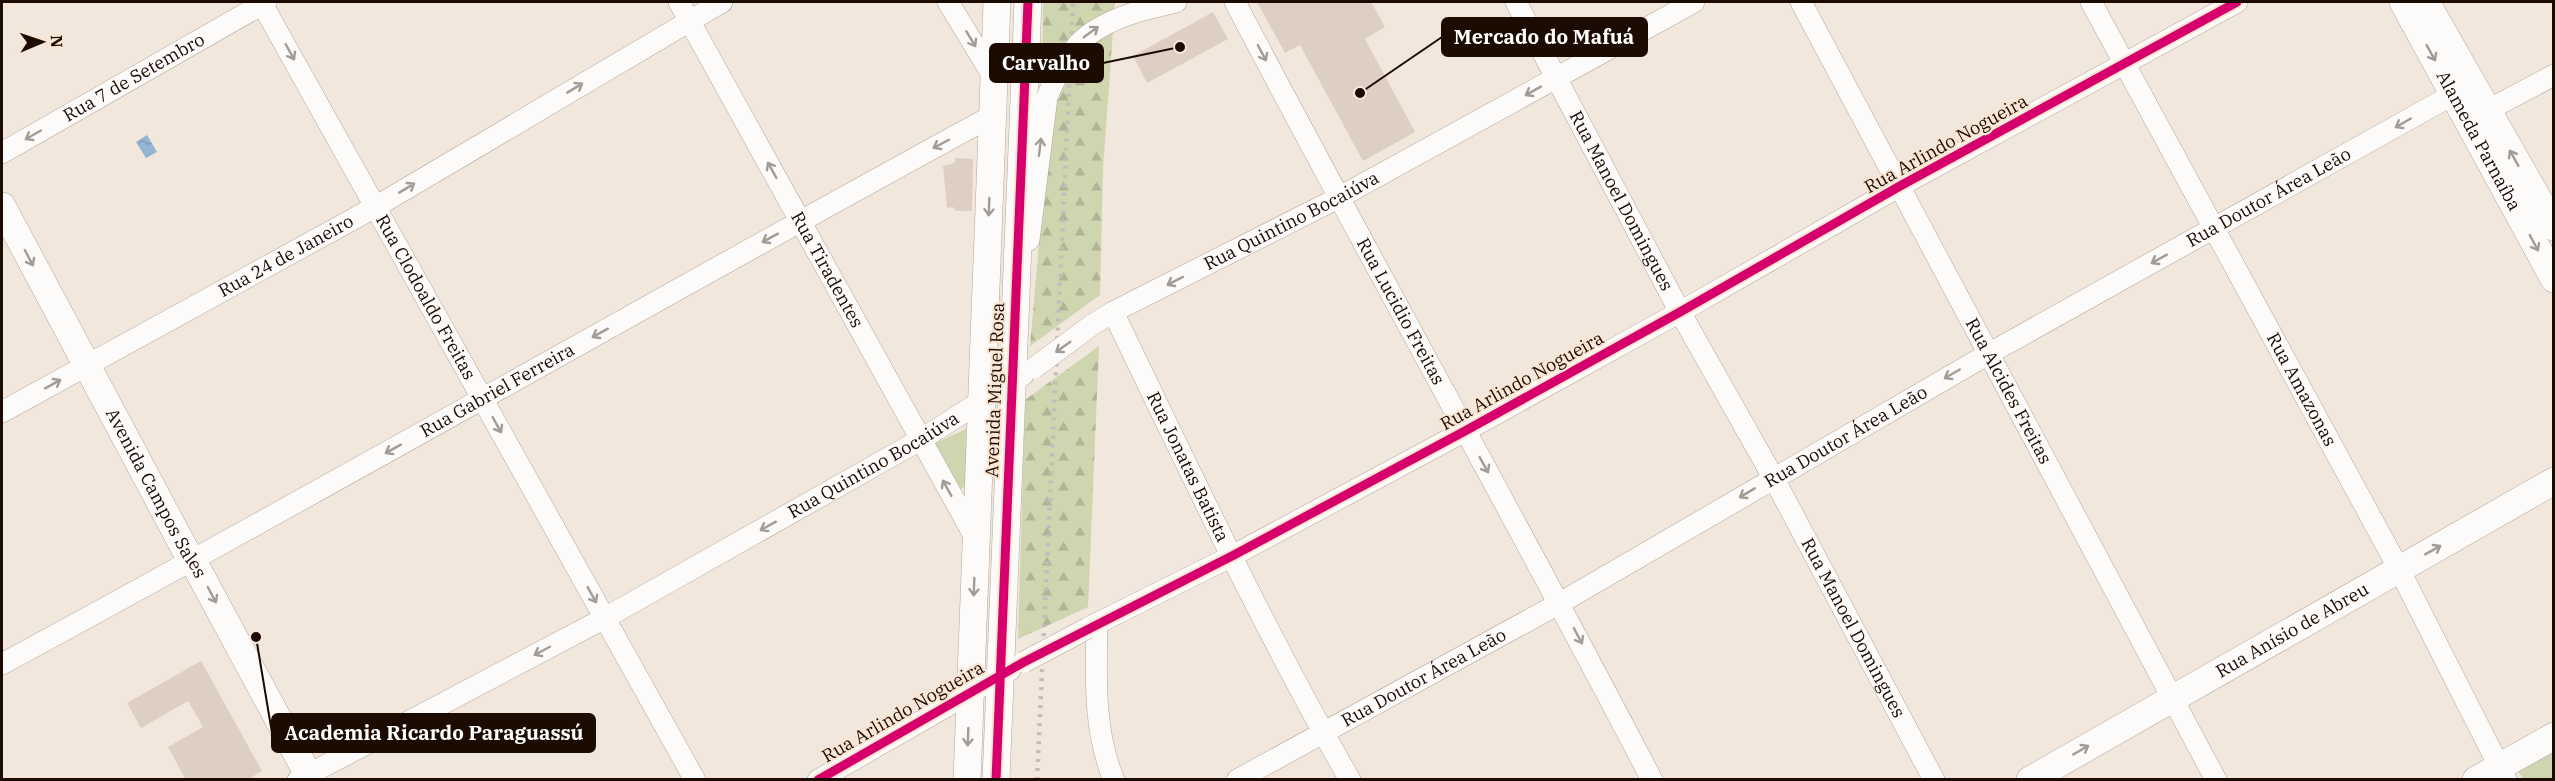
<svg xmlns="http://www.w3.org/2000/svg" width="2555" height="781" viewBox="0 0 2555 781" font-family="'IBM Plex Serif',serif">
  <defs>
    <pattern id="forest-firs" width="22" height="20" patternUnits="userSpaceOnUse" patternTransform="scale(1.5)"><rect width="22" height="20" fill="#ced5af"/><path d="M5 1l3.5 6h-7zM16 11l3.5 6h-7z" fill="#b0b695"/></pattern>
    <pattern id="water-ripples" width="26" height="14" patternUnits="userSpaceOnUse" patternTransform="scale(1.5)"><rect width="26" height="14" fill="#91b5d3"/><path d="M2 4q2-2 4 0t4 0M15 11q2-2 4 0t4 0" fill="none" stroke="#7c9ab3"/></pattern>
  </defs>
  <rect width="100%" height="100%" fill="#f2e7dc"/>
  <path fill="#ced5af" d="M966,429V486L960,489L957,487L933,444Z
    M2553,750V779H2523L2518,770Z"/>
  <path fill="url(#forest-firs)" d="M1043,2H1115L1103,169L1100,295L1030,346L1050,120L1056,93L1042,72Z
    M1099,346L1088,607L1018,639L1025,400Z"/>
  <path fill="url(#water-ripples)" d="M147,135L157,152L146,158L136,142Z"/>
  <path fill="#ddcfc1" d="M1257,2H1371L1385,27L1365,39L1415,132L1363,161L1300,45L1285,53Z
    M1213,12L1228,39L1147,83L1133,56Z
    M955,158L973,159L972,211H956L953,207L947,208L943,166L955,163Z
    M201,661L262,771L247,780H186L168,747L203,727L188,701L141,728L127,703Z"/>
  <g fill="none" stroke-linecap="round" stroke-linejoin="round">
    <defs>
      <g id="minor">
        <path id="s1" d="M261,2L695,780"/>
        <path id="s2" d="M679,2L976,539"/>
        <path d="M948,2L993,76"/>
        <path id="s3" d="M1235,2C1371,262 1516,518 1652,780"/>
        <path id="s4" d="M1516,2L1680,312L1773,477L1934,780"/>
        <path id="s5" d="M1801,2L2216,780"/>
        <path id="s6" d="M2091,2L2399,569L2506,780"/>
        <path d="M1143,10L1176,2"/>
        <path d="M2488,110L2554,75"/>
        <path id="s7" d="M2,153L266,2"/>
        <path d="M1029,240L1047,97"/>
        <path id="s8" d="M1113,312C1189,469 1263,628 1350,780"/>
        <path id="s9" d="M1092,325L1113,312L1338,198L1694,2"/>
        <path id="s10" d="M2,412L377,206L722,2"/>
        <path d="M1097,623C1096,676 1093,730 1114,780"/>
        <path d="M1088,628L1232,556L1465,431L1680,312L1900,186L2237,2"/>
        <path id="s11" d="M2,664C334,485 661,296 992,116"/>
        <path id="s12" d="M298,780L605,618L920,440L1023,375"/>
        <path d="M818,780L1010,670"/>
        <path id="s13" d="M1237,780L1560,603L1990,353L2454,94"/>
      </g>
      <g id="major">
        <path id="s14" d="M2403,2L2554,279"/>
        <path d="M2426,2L2554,227"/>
        <path id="s15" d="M2,206L188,555L193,561L311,780"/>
        <path d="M967,780L997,2"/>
        <path d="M996,780L1028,2"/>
        <path id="s16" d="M2030,780L2554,481"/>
        <path d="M2476,780L2554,736"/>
      </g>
    </defs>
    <use href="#minor" stroke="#b3a698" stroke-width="22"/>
    <use href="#major" stroke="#b3a698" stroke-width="28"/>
    <use href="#minor" stroke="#fdfbfa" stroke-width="21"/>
    <use href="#major" stroke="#fdfbfa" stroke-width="27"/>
    <path stroke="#c1bdba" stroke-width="4.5" stroke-dasharray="3 6" stroke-linecap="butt" d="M1037,780L1073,2"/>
    <defs>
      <path id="minor-bridge" d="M1047,97C1069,44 1089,26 1143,10
        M1034,368L1092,325
        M1024,662L1088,628"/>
    </defs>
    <use href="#minor-bridge" stroke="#b3a698" stroke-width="22" stroke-linecap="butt"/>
    <use href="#minor-bridge" stroke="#fdfbfa" stroke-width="21"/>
    <defs>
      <path id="cycleway" d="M818,780L1024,662L1232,556L1465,431L1680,312L1900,186L2237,2
        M996,780L1028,2"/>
    </defs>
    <use href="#cycleway" stroke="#fae6d4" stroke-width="13"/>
    <use href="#cycleway" stroke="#d6006c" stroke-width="9"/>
  </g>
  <defs><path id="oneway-shaft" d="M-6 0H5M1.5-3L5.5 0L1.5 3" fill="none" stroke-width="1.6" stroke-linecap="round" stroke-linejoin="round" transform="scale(1.5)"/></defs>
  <g stroke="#a39b96">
    <use href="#oneway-shaft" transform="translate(1091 32) rotate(-36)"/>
    <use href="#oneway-shaft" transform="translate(971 39) rotate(59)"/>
    <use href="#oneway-shaft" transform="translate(290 52) rotate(61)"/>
    <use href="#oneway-shaft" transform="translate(1262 53) rotate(62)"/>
    <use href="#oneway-shaft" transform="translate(2431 53) rotate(61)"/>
    <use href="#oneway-shaft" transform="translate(575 88) rotate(-31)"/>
    <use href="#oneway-shaft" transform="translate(1533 91) rotate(151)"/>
    <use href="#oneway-shaft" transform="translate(2403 123) rotate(150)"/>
    <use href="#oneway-shaft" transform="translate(33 135) rotate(150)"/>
    <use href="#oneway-shaft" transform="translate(941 144) rotate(152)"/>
    <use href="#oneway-shaft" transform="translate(1040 147) rotate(-83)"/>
    <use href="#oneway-shaft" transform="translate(2514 158) rotate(-119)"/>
    <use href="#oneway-shaft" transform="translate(772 170) rotate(-119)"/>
    <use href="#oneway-shaft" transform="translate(407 188) rotate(-31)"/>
    <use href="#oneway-shaft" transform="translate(989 207) rotate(92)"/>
    <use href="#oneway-shaft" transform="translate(770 238) rotate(151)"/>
    <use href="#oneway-shaft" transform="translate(2534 243) rotate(62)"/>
    <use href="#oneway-shaft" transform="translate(29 258) rotate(62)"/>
    <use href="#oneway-shaft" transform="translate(2159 259) rotate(151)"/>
    <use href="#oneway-shaft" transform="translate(1175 281) rotate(153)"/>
    <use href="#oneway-shaft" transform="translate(600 333) rotate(151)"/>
    <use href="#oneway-shaft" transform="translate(1063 347) rotate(144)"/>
    <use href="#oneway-shaft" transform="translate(1952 374) rotate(150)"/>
    <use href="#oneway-shaft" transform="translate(53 384) rotate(-29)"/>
    <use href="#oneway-shaft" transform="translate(497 425) rotate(61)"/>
    <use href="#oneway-shaft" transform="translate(393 449) rotate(151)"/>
    <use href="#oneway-shaft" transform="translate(1484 465) rotate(61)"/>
    <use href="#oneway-shaft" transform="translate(947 488) rotate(-119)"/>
    <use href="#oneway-shaft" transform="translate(1747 493) rotate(149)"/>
    <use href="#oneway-shaft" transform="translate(768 526) rotate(151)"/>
    <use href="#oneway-shaft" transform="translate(2433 550) rotate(-29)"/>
    <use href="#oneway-shaft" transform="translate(974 587) rotate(92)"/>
    <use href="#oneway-shaft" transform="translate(212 595) rotate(62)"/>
    <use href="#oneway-shaft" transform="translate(592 595) rotate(61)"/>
    <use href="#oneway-shaft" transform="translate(1578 636) rotate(62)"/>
    <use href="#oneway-shaft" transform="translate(542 651) rotate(152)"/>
    <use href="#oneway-shaft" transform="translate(968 737) rotate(92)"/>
    <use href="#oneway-shaft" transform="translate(2081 750) rotate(-30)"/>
  </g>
  <g text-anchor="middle" stroke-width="4.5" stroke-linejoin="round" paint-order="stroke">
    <g font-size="18" fill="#1c0b00" stroke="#fae6d4">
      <text dy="6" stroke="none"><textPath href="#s7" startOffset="152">Rua 7 de Setembro</textPath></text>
      <text dy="6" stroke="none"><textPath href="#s14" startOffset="158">Alameda Parnaíba</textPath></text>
      <text transform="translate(1946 144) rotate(-29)" y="6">Rua Arlindo Nogueira</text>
      <text dy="6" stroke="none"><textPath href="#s13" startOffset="1185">Rua Doutor Área Leão</textPath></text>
      <text dy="6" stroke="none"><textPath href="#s4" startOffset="225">Rua Manoel Domingues</textPath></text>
      <text dy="6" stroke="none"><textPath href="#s9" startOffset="225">Rua Quintino Bocaiúva</textPath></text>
      <text dy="6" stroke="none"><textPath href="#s10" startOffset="324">Rua 24 de Janeiro</textPath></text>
      <text dy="6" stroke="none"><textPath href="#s2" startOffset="306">Rua Tiradentes</textPath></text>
      <text dy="6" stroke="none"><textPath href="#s1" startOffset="338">Rua Clodoaldo Freitas</textPath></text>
      <text dy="6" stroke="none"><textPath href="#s3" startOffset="351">Rua Lucidio Freitas</textPath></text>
      <text transform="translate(1522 381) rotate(-29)" y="6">Rua Arlindo Nogueira</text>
      <text dy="6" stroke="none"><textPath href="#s6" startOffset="441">Rua Amazonas</textPath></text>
      <text transform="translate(995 390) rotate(-88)" y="6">Avenida Miguel Rosa</text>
      <text dy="6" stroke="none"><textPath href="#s5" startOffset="441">Rua Alcides Freitas</textPath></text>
      <text dy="6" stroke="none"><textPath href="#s11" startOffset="566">Rua Gabriel Ferreira</textPath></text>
      <text dy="6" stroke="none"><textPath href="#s13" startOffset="699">Rua Doutor Área Leão</textPath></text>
      <text dy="6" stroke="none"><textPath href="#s12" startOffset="656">Rua Quintino Bocaiúva</textPath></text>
      <text dy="6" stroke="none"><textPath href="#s8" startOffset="172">Rua Jonatas Batista</textPath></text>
      <text dy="6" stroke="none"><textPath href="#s15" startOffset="326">Avenida Campos Sales</textPath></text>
      <text dy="6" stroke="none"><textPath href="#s4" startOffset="711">Rua Manoel Domingues</textPath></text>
      <text dy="6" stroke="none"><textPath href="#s16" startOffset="302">Rua Anísio de Abreu</textPath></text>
      <text dy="6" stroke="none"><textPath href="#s13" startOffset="213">Rua Doutor Área Leão</textPath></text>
      <text transform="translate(903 712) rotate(-30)" y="6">Rua Arlindo Nogueira</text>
    </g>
  </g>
  <path fill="none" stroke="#1c0b00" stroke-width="2" d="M1360 93L1442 37M1180 47L1103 63M256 637L272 733"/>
  <g fill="#1c0b00" stroke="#fae6d4" stroke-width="2">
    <circle cx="1360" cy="93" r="6"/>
    <circle cx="1180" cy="47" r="6"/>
    <circle cx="256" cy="637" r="6"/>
  </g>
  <g fill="#1c0b00" stroke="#1c0b00" stroke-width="2">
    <rect x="1442" y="18" width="205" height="38" rx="6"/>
    <rect x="990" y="44" width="113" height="38" rx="6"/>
    <rect x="272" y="714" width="323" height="38" rx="6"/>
  </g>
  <g font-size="20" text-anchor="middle" font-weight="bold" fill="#fff">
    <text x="1544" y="44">Mercado do Mafuá</text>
    <text x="1046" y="70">Carvalho</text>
    <text x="434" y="740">Academia Ricardo Paraguassú</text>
  </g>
  <rect width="2555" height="781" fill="none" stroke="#1c0b00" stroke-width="6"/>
  <g transform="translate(42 42) rotate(88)" stroke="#fae6d4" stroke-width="4.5" paint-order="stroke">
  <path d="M0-4.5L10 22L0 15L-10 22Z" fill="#1c0b00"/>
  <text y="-9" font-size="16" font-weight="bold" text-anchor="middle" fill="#1c0b00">N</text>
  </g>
</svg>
